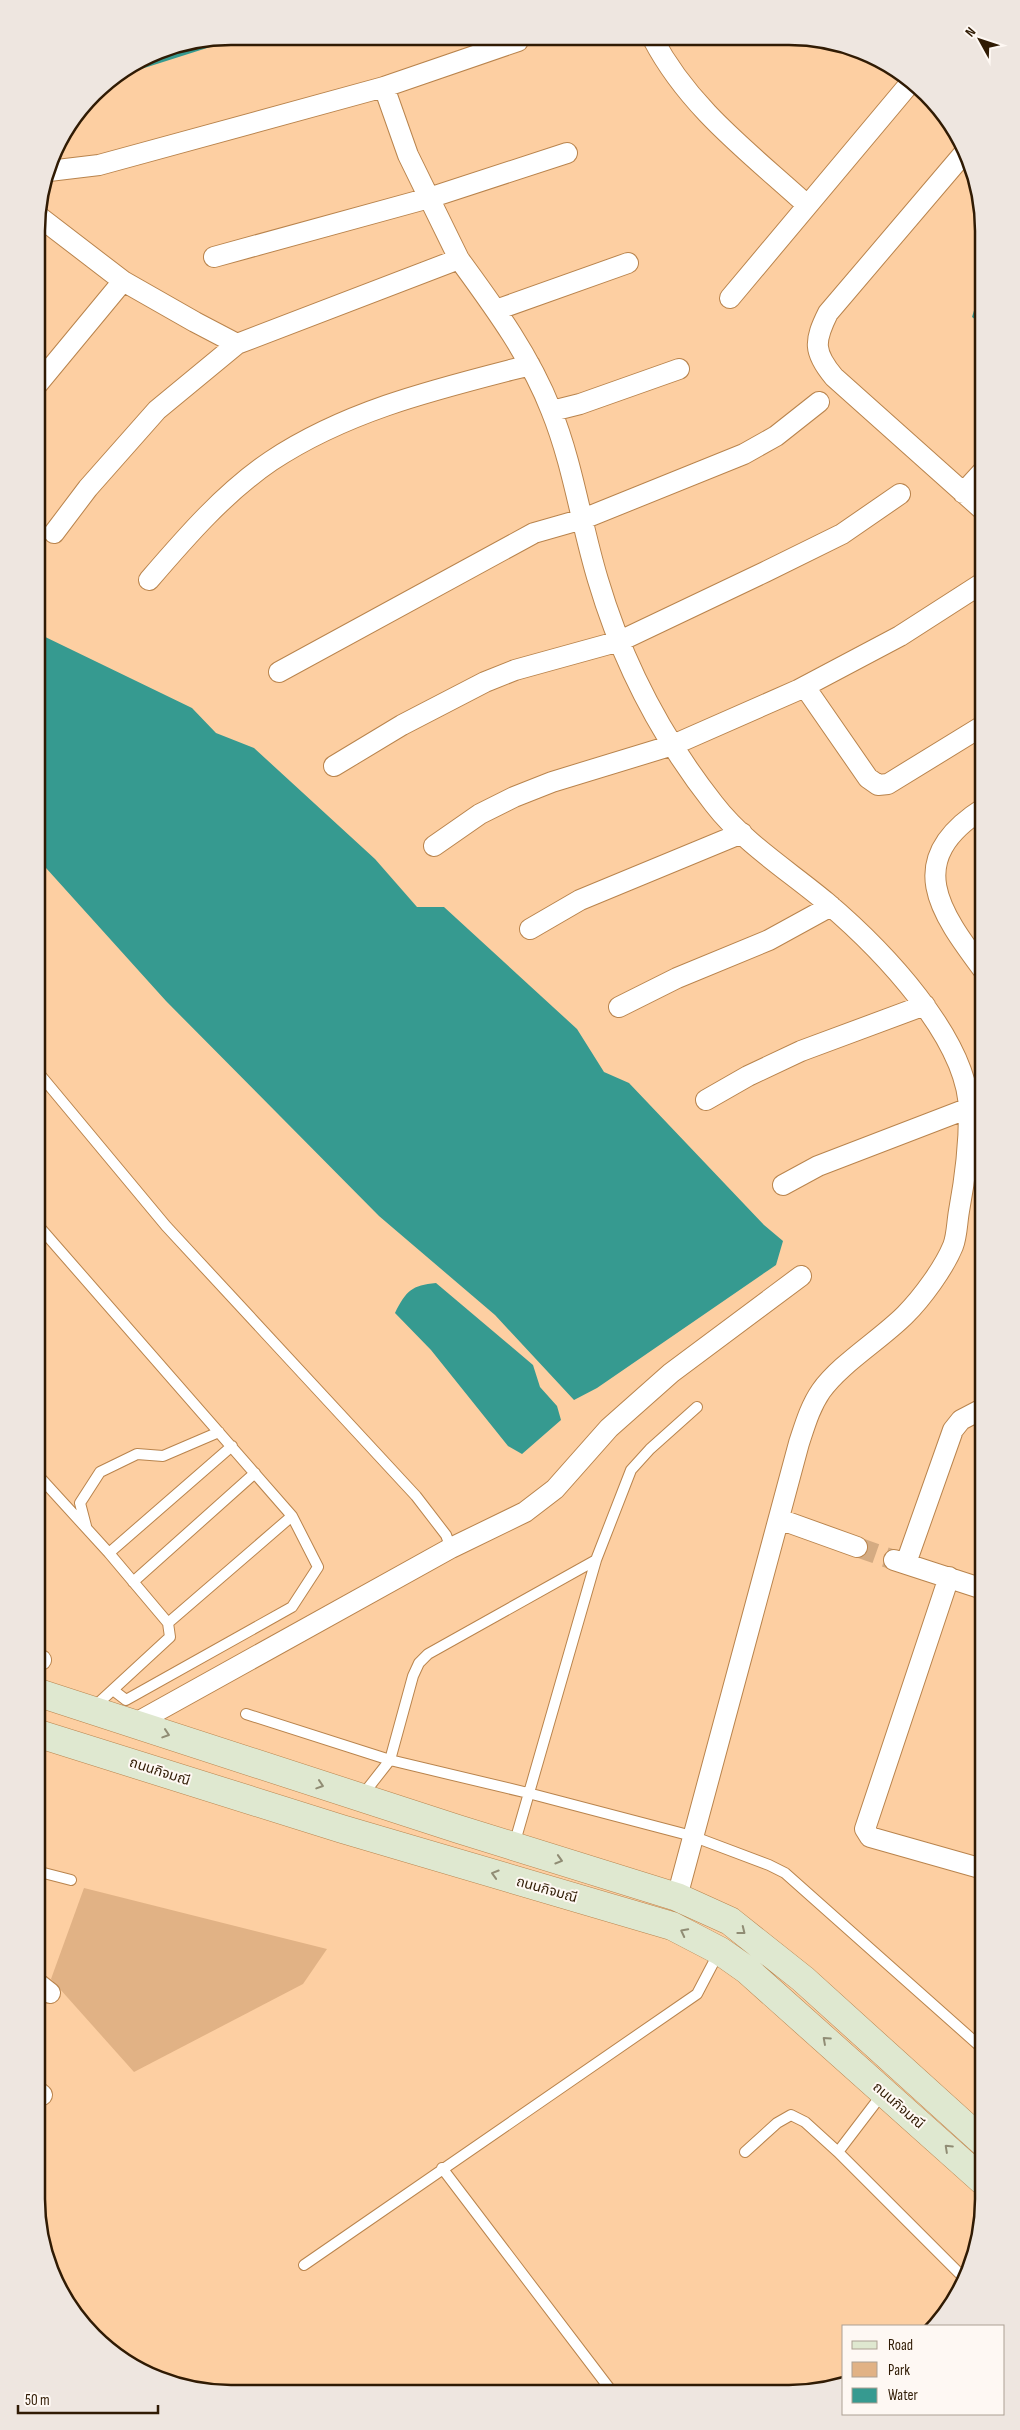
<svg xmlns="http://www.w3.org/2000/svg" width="1020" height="2430" viewBox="0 0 1020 2430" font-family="'Sofia Sans Condensed','Noto Sans Thai',sans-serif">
  <rect width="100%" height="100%" fill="#fdcfa2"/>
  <path fill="#e1b285" d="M84,1888L327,1949L303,1984L134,2072L51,1979Z"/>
  <path fill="#369a90" d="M984,288V326L972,317L980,291Z
    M37,633L192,708L216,733L254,748L375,859L417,907H444L577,1029L604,1072L629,1083L764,1225L783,1241L776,1265L597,1388L574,1400L495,1315L379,1216L166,1001L37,858Z
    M436,1283L533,1365L540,1387L557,1406L561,1420L522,1454L508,1446L431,1350L395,1313C406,1291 412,1285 436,1283Z"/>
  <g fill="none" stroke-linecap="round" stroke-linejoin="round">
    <path stroke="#369a90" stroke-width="5.5" d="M123,72L236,36"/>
    <path stroke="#d4ab82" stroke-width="20" stroke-dasharray="20 10" stroke-linecap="butt" d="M857,1547L894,1560"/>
    <defs>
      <path id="service" d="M37,1071L166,1226L416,1496L446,1535L451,1548
        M36,1223L292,1516L318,1567L292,1607L126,1700L113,1690
        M36,1473L109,1553L168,1623L170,1637L93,1708
        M86,1526L80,1503L100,1472L137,1454L163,1456L219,1432
        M109,1553L232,1446
        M133,1582L255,1473
        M168,1623L292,1516
        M246,1714L390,1760L528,1793L692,1836L769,1865L785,1873L983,2049
        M361,1797L390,1760L413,1676L419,1663L428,1654L596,1560
        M514,1845L596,1560L631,1470L650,1449L697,1407
        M36,1871L71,1880
        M883,2093L838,2152L963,2277
        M745,2152L777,2123L791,2115L805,2122L838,2152
        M442,2168L613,2393
        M304,2265L697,1994L719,1952"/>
      <path id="minor" d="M653,39C689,108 750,153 807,205
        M384,87L408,155L459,259
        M965,152L828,313C814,341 813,352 834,377L984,511
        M49,171L99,165L384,87L518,41
        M37,215L123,281L195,322L237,344L459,259C494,307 529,354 551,410C573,464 581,524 598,580C622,661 662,738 714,804C744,843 789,871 826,902C879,947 970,1039 969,1113C969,1146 965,1179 959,1211C957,1222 957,1236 953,1246C944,1268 922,1298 905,1315C880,1340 840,1364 821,1391C810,1407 805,1425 799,1443L677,1897
        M214,257L429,198L567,153
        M730,298L911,82
        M496,310L628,263
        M37,385L123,281
        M552,411L580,404L679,369
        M963,493L984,470
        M54,533L88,488L157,410L237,344
        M149,580C186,537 224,493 271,461C349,409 441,388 530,365
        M279,672L534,533L583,519L744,454L776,436L819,402
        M805,687L868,778L878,785L888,784L984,725
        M334,766L402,725L485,682L515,670L620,641L765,572L842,534L900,494
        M434,846L480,814L514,797L552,782L673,745L798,690L900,636L984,582
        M530,929L580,900L742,833
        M984,971C940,912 901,860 984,808
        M619,1007L677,978L769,940L831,906
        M706,1100L748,1076L801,1051L925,1005
        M783,1185L818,1166L969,1108
        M779,1519L857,1547
        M894,1560L983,1589
        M906,1563L953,1430L961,1420L984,1408
        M949,1577L865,1829L870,1837L983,1869
        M36,1658L41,1660
        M134,1724L451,1548L525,1512L555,1489L609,1428L671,1373L801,1276
        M36,1982L50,1993
        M36,2090L42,2095"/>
      <path id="secondary" d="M36,1692L458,1829L677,1897L730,1921L803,1979L983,2142
        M36,1733L342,1829L672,1926L720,1951L747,1970L983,2181"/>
    </defs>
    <use href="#service" stroke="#b9844d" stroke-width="12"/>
    <use href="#minor" stroke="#b9844d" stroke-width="22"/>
    <use href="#secondary" stroke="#b9844d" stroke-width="29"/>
    <use href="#service" stroke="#fff" stroke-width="10"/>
    <use href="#minor" stroke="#fff" stroke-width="20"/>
    <use href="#secondary" stroke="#dfe8d0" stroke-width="28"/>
  </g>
  <defs><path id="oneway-chevron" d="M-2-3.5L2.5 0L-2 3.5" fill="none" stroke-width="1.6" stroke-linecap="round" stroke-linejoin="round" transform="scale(1.25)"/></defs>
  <g stroke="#908c74">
    <use href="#oneway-chevron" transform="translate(166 1734) rotate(18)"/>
    <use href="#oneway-chevron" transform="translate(320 1785) rotate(18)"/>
    <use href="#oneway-chevron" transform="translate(559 1860) rotate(17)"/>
    <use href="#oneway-chevron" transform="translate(495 1874) rotate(-163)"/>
    <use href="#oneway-chevron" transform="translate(742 1931) rotate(38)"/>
    <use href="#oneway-chevron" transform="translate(684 1932) rotate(-153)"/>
    <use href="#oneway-chevron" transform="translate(826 2040) rotate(-138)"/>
    <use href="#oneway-chevron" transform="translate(948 2148) rotate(-137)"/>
  </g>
  <g text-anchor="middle" stroke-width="4" stroke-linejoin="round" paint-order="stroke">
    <g font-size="14" fill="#301b04" stroke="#fef8f3">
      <text transform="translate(160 1771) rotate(18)" y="5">ถนนกิจมณี</text>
      <text transform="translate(547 1889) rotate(16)" y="5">ถนนกิจมณี</text>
      <text transform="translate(899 2105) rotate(41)" y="5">ถนนกิจมณี</text>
    </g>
  </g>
  <path d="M0 0H1020V2430H0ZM231 45H789A186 186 0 0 1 975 231V2199A186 186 0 0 1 789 2385H231A186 186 0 0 1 45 2199V231A186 186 0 0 1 231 45Z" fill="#eee6e0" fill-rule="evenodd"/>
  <path fill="none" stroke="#301b04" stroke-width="2.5" d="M231 45H789A186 186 0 0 1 975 231V2199A186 186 0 0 1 789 2385H231A186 186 0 0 1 45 2199V231A186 186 0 0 1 231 45Z"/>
  <rect x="842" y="2325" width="162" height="90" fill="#fef8f3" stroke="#aca093"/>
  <rect x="852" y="2341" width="25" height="8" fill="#dfe8d0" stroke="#aca093"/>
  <text x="888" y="2350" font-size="15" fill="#301b04">Road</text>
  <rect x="852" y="2362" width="25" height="15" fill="#e1b285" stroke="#aca093"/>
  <text x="888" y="2375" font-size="15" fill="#301b04">Park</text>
  <rect x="852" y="2388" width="25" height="15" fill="#369a90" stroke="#aca093"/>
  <text x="888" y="2400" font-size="15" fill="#301b04">Water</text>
  <g transform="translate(980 40) rotate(310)" stroke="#fef8f3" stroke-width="4" paint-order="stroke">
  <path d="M0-4L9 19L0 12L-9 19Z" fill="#301b04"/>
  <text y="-8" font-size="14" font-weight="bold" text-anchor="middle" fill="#301b04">N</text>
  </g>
  <path d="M18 2405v8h140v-8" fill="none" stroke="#301b04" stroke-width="2.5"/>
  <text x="25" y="2405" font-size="15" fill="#301b04" stroke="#fef8f3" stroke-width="4" paint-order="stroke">50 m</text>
</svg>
